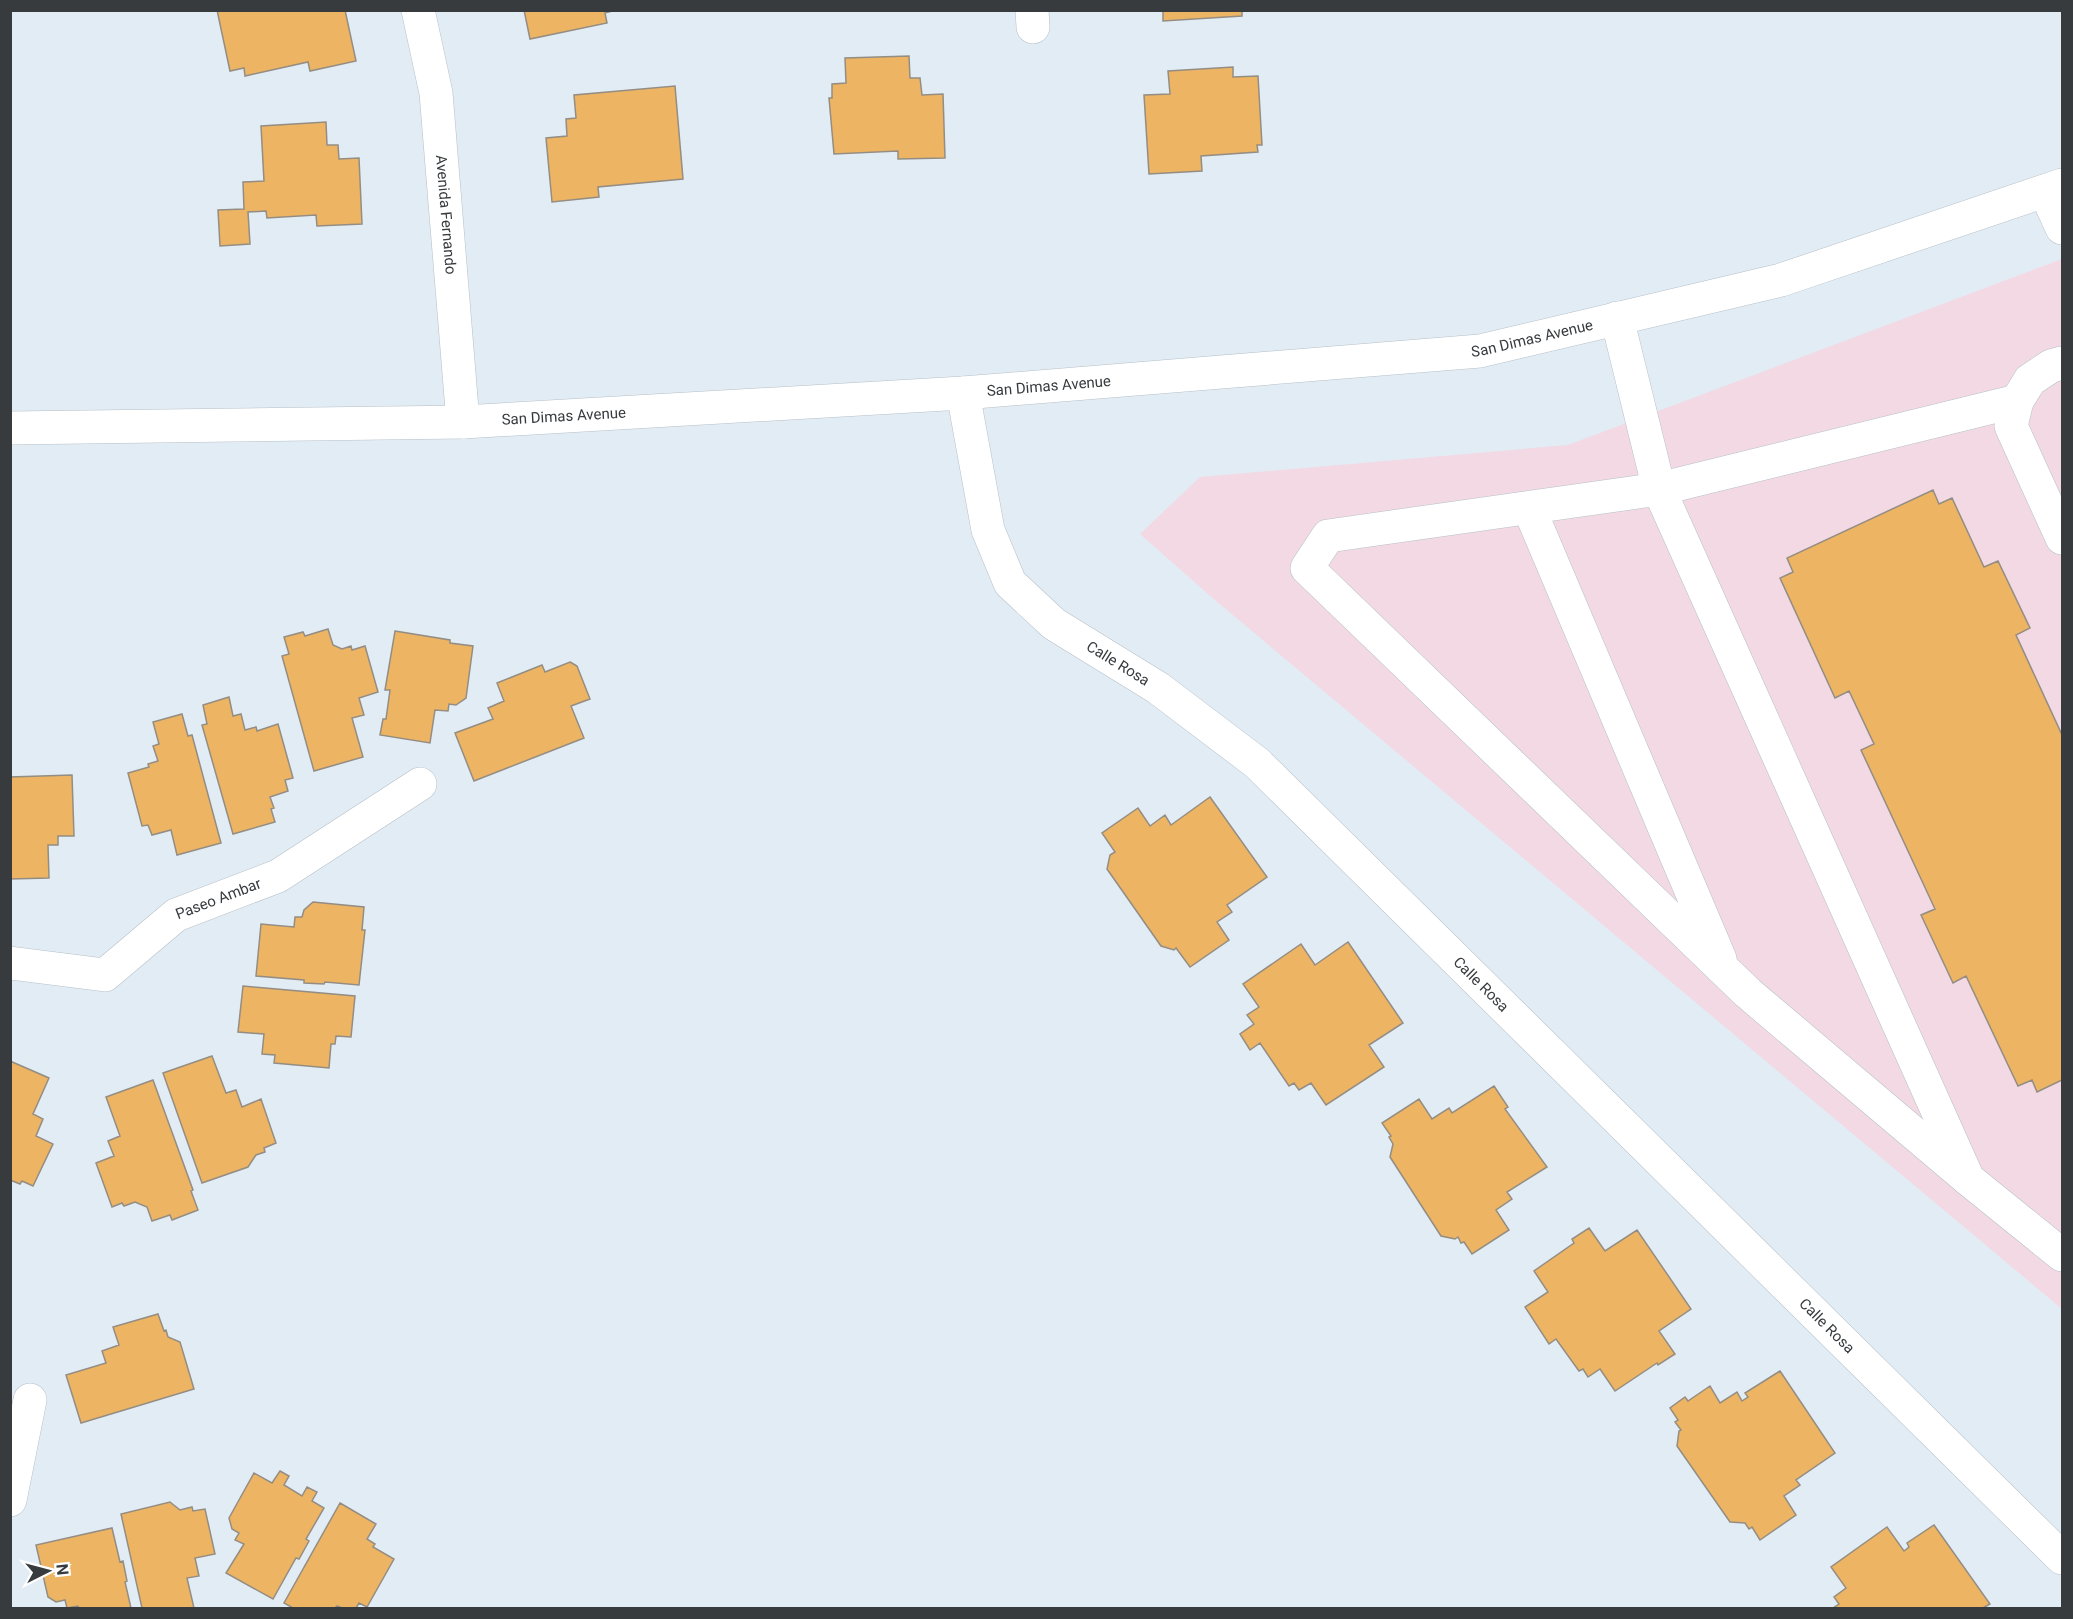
<svg xmlns="http://www.w3.org/2000/svg" width="2073" height="1619" viewBox="0 0 2073 1619" font-family="Roboto,sans-serif">
<rect width="100%" height="100%" fill="#e2ecf5"/>
<path fill="#f2d9e3" d="M2062,259v1050l-846,-708 -76,-67 60,-57 368,-32z"/>
<path fill="#edb463" stroke="#948d83" stroke-width="1.5" d="M217,10h128l11,51 -46,10 -2,-9 -63,14 -1,-8 -14,3z
M524,10h92l-11,3 2,10 -77,16z
M1163,10h79v6l-79,5z
M909,56l1,22h10l2,17 21,-1 2,64 -47,1v-8l-64,3 -5,-56h3v-14l14,-1 -1,-25z
M1233,67v10l25,-1 4,69h-5l1,7 -57,4 1,15 -53,3 -5,-79 26,-1 -2,-23z
M675,86l8,93 -85,8 1,10 -47,5 -6,-64 21,-2 -1,-17 10,-1 -2,-23z
M326,122l1,23h11l1,14 20,-1 3,66 -45,2 -1,-11 -49,3 -1,-7 -18,1 2,32 -30,2 -2,-36 26,-1 -1,-27 21,-1 -3,-55z
M1933,490l6,14 13,-6 32,69 14,-6 32,67 -14,7 46,100v345l-25,12 -5,-12 -14,6 -52,-110 -13,7 -32,-68 14,-6 -74,-159 13,-6 -25,-53 -14,7 -55,-120 13,-6 -6,-14z
M328,629l5,16 9,4 9,-3 1,4 13,-4 13,46 -19,6 5,17 -12,3 11,39 -49,14 -32,-115 7,-2 -5,-17 19,-5 2,4z
M395,631l55,9v3l23,3 -7,52 -10,7 -7,-1 -1,7 -13,-1 -5,33 -50,-8 3,-16h3l4,-29h-5z
M570,662l7,4 13,33 -19,7 13,32 -110,43 -19,-48 38,-14 -5,-11 16,-7 -7,-18 45,-18 3,7z
M229,697l4,19 8,-2 4,16 11,-3 1,4 21,-7 15,54 -8,2 3,11 -18,6 4,11 -3,1 4,13 -42,12 -31,-109 5,-1 -4,-19z
M182,714l6,22 4,-1 29,108 -44,12 -6,-25 -19,5 -4,-10 -6,1 -14,-53 21,-6 -1,-3 10,-3 -5,-15 6,-2 -6,-22z
M72,775l2,61h-16v9h-10l1,33 -39,1v-102z
M1210,797l57,80 -40,28 5,7 -15,10 12,18 -39,27 -14,-19 -2,2 -13,-4 -54,-77 3,-14 5,-3 -13,-19 36,-25 12,18 15,-11 6,10z
M313,902l51,5 -2,23h3l-6,55 -34,-3 -1,2 -20,-1v-3l-48,-4 5,-52 33,3 1,-10h7l2,-7z
M1348,942l55,81 -34,22 15,22 -58,38 -15,-22 -12,7 -5,-7 -5,3 -29,-43 -10,7 -10,-16 14,-10 -7,-9 12,-8 -16,-23 58,-40 14,21z
M243,986l112,10 -4,41 -15,-1 -1,8h-4l-2,24 -55,-5 1,-8 -13,-1 2,-20 -26,-2z
M212,1056l14,37 10,-3 6,17 19,-8 15,44 -12,5 1,4 -9,3 -8,12 -46,16 -39,-110z
M10,1061l39,17 -16,36 10,5 -7,17 17,8 -20,42 -11,-5 -2,3 -10,-4z
M153,1080l40,110 -2,1 7,19 -26,10 -2,-5 -18,6 -5,-14 -12,-5 -11,4 -2,-3 -10,4 -16,-44 18,-7 -6,-15 12,-5 -14,-39z
M1494,1086l14,21 -3,2 42,58 -40,25 5,7 -16,11 13,20 -37,24 -8,-12 -3,1 -3,-6 -3,2 -14,-3 -51,-79 3,-13 -4,-7 2,-1 -9,-13 37,-24 13,20 17,-11 3,5z
M1589,1228l16,23 32,-21 54,79 -32,22 16,23 -17,11 -1,-2 -42,28 -15,-22 -12,8 -5,-8 -4,2 -23,-32 -7,5 -24,-37 23,-15 -14,-21 40,-28 -2,-4z
M158,1314l6,17 2,-1 2,7 12,5 14,47 -113,34 -15,-48 40,-12 -4,-12 17,-6 -6,-18z
M1780,1371l55,82 -39,27 4,5 -16,11 12,19 -36,25 -8,-13 -3,2 -4,-6 -15,-1 -53,-76 2,-15 2,-1 -6,-8 3,-2 -8,-12 15,-11 3,4 22,-15 10,17 17,-11 5,9 6,-4 -3,-4z
M280,1471l9,5 -5,9 18,11 5,-9 10,5 -5,9 12,7 -18,31 3,2 -10,18 -3,-1 -23,41 -47,-26 18,-29 -9,-4 4,-7 -7,-4 -3,-11 25,-45 18,10z
M170,1502l10,8 12,-3 1,4 12,-2 10,45 -20,4 4,18 -12,2 7,30h-52l-21,-94z
M340,1503l36,21 -9,15 8,5 -2,3 21,12 -27,48 -8,-4 -3,5h-14l-5,-2 -2,2h-42l-9,-5z
M1934,1525l56,79 -7,4h-150l6,-4 -5,-7 12,-9 -15,-21 56,-40 17,24 5,-4 -2,-4z
M112,1528l8,34 3,-1 4,20 -2,1 6,26h-52l-1,-2 -11,2 -2,-8 -9,2 -8,-5 -12,-52z"/>
<g fill="none" stroke-linecap="round" stroke-linejoin="round">
<defs>
<g id="minor">
<path id="s1" d="M418,10l18,83 27,329"/>
<path d="M1032,10l1,17"/>
<path d="M2045,191l17,37"/>
<path d="M1617,318l42,171 309,690 94,76"/>
<path d="M2062,363l-11,3 -21,14 -13,21 -6,25 51,112"/>
<path id="s2" d="M963,393l25,137 22,53 44,41 104,64 99,75 805,795"/>
<path id="s3" d="M10,428l453,-6 500,-29 517,-42 301,-71 281,-95"/>
<path d="M1529,508l191,451"/>
<path id="s4" d="M10,963l95,12 71,-60 102,-39 142,-92"/>
<path d="M1968,1179l-220,-186 -441,-425 21,-32 331,-47 358,-88"/>
<path d="M10,1500l20,-100"/>
</g>
</defs>
<use href="#minor" stroke="#b6c0c8" stroke-width="34"/>
<use href="#minor" stroke="#fff" stroke-width="33"/>
</g>
<g text-anchor="middle" stroke-width="4.5" stroke-linejoin="round" paint-order="stroke">
<g font-size="15" fill="#373b3e" stroke="#fff">
<text dy="5" stroke="none"><textPath href="#s1" startOffset="207">Avenida Fernando</textPath></text>
<text dy="5" stroke="none"><textPath href="#s3" startOffset="1526">San Dimas Avenue</textPath></text>
<text dy="5" stroke="none"><textPath href="#s3" startOffset="1040">San Dimas Avenue</textPath></text>
<text dy="5" stroke="none"><textPath href="#s3" startOffset="554">San Dimas Avenue</textPath></text>
<text dy="5" stroke="none"><textPath href="#s2" startOffset="332">Calle Rosa</textPath></text>
<text dy="5" stroke="none"><textPath href="#s4" startOffset="234">Paseo Ambar</textPath></text>
<text dy="5" stroke="none"><textPath href="#s2" startOffset="818">Calle Rosa</textPath></text>
<text dy="5" stroke="none"><textPath href="#s2" startOffset="1304">Calle Rosa</textPath></text>
</g>
</g>
<rect width="2073" height="1619" fill="none" stroke="#373b3e" stroke-width="24"/>
<g transform="translate(48 1571) rotate(84)" stroke="#ffffff" stroke-width="4.5" paint-order="stroke">
<path d="M0-4.5L10 22L0 15L-10 22Z" fill="#373b3e"/>
<text y="-9" font-size="16" font-weight="bold" text-anchor="middle" fill="#373b3e">N</text>
</g>
</svg>
